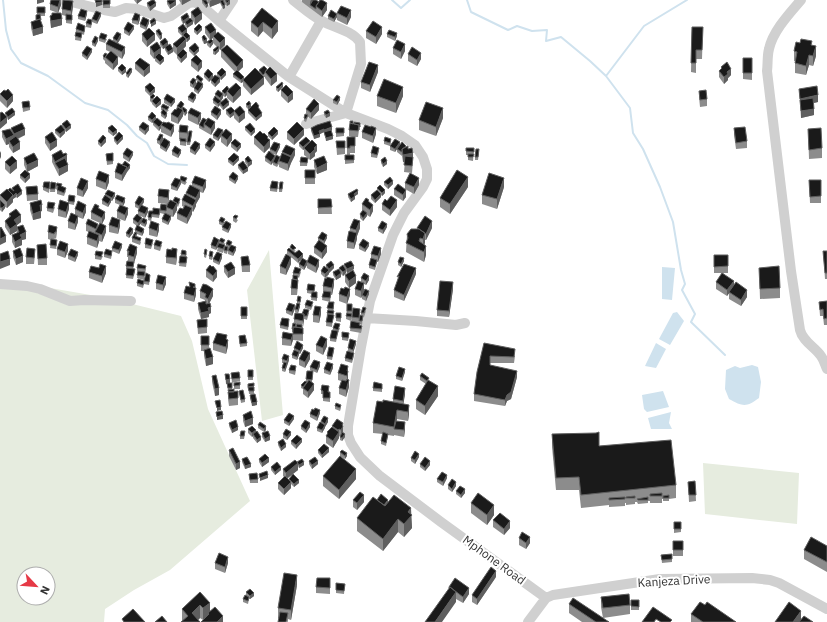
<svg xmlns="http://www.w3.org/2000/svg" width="827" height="622" viewBox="0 0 827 622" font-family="'IBM Plex Sans',sans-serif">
<rect width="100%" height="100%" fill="#fff"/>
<path fill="#e6ecdf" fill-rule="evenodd" d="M269,250l14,165 -21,6 -15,-131z
M27,284l81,14 73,18 11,25 16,68 42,92 -80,69 -36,20 -29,19 -1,13h-104v-337zM24,574h24v24h-24z
M703,463l96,10 -2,51 -92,-10z"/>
<path fill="#cfe2ee" d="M662,267l13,1 -3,32 -10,-1z
M677,312l7,9 -14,24 -11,-6 14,-26z
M656,343l10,6 -10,19 -11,-2z
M752,365l6,2 3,15 -2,16c-12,9 -16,9 -30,1l-4,-10 1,-19 9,-4 5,2z
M663,391l6,16 -22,5 -3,-3 -2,-14z
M671,412l-2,11 3,6h-21l-3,-11z"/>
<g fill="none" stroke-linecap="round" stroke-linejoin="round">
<path stroke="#cfe2ee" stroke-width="2" d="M3,0l3,30 5,19 10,14 27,13 37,27 23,7 19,15 10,11 10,7 7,13 14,8 19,1
M392,0l9,8 9,-8
M467,0l4,12 37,18 9,-4 15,5 15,-1 -1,11 15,-4 29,24 16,15 24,32 3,25 10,16 17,38 13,35 8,48 4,14 -3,6 13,24 -4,8 34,33
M606,76l38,-50 43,-26"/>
<path stroke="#d0d0d0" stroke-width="10" d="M63,0l41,10 11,2 11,-4 11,1 27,9 7,-2 18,-13 5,-1 8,4 17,15
M233,0l-14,21 70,56 57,36 42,16 14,7 13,9 8,12 4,12v10l-4,8 -19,26 -11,22 -23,66 -9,46 -13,79v9l3,8 9,14 20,19 61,46 105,76
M293,0c9,7 19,16 29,21 13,7 29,9 38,21l1,22 -15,49
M801,0c-12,14 -28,31 -32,49 -2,8 -1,15 -2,22l24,200 9,59c3,12 15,17 21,26 3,4 4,9 6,13
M289,77l32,-56
M306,124l40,-11
M0,284l27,2 13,3 30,12 14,-1 47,1
M366,318l50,3 40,4 9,-2
M528,622l18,-24 7,-3 107,-16 92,-1 18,2 9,3 48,26"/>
</g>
<path fill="#8c8c8c" d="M61,0v5l-3,8 4,12 -11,3 -1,-6v-6l2,-1v-2h6l-8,-3v-6z
M103,0h7v8h-7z
M134,0h8l-5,4z
M179,0h12l-9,5z
M202,0l6,6 -2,2 -4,-5z
M207,0h23v4l-3,2 -3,-3 1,5 -2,1 -3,-6 -10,4z
M302,0h14l11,10 -5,7 -20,-15z
M167,1l9,4 -6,4 -3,-5z
M147,3l9,3 -6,5 -3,-5z
M37,7h8v9h-5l3,17 -10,3 -2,-8v-6l5,-2v-5h1z
M73,7l-1,8v9l-6,-1v-7l-4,-1v-6z
M262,8l16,23 -6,8 -9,-8 -5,6 -7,-6v-9z
M191,12l11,7 -7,6 -2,-4v3l-6,4 -2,-3v-2l-2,1 -2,-4v-3l10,1z
M337,13l14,4 -4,8 -10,-5z
M87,14l-2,7 -7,-2v-3z
M101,16l-4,8 -5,-2v-3z
M328,16l9,1 -3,5 -6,-3z
M140,19l-2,6 -6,-2v-3z
M86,23h6l-1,5 -5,-1z
M149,23l-3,7 -6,-3v-3z
M205,27l11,7 9,11 -5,5 -1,-1v2l-4,4 -2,-1v-4l4,-3 -4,-4v-5l-2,1 2,5 -3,4 -3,-3v-3l3,-2 -5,-7z
M692,27h11l-1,32h-6v14l-5,-1z
M178,28l9,4h-1l4,7 -3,3h-1v4l-3,3 4,8 -6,6 -4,-5v-3l5,-6 -5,6 -4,-4v-7l10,-8v-1l-1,1 -4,-4z
M76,29h9l-1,6 -2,-1 -1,7 -6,-1z
M124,29h10l-5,7 -5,-3z
M194,29l8,1 -5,5 -3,-3z
M156,31l6,7 -2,2 -4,-6z
M366,31l16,3 -6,10 -10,-6z
M142,34l13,6 -8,7 -5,-6z
M387,34l10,2 -2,5 -8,-4z
M202,37l5,6 -3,1 -2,-4z
M99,38l8,1 -2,4 -6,-2z
M113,38h8l-3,5 7,10 -3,6 -6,-4 2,9 -5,6 -8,-7v-2l-2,-2v-3l4,-2 3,-2 -4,-2v-6l7,-3z
M98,41l-3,6 -3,-2v-3z
M160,42l8,3 5,7 -5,3 -3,-5v-2l-2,1 -3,-4z
M812,45l4,11 -3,10 -4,-1 -3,10 -11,-2v-12h-1v-10z
M150,47l11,7 -1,1 4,6 -4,4 -5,-4v-3l-1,1 -4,-5z
M189,48l10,3 -5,5 -5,-5z
M393,48l12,3 -4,8 -8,-5z
M221,50l22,17 -5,4 6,7 15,-6v-2l5,-4 13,15 -6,5 -6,-8v-1h-1v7l-13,11 -8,-9v-4l-2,1 -8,-6v-3l2,-2 -14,-15z
M92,52l-5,8 -5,-4v-3z
M408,54l13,5 -4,7 -9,-5z
M743,58h9v22l-9,-1z
M191,60l11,7 -4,5 -7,-6z
M135,63l15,9 -6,5 -9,-8z
M721,67l10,8 -3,3v2l-4,4 -5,-7v-6l2,-2z
M118,68l8,4 -4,3 -4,-4z
M132,72l-4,6 -2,-2v-3z
M378,72l-8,20 -9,-4v-6z
M217,73l9,2 -5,5 -1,-1v3l-5,5 -4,-4v-3l-2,2 -5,-5v-3l9,3 4,-1z
M196,77l7,6 -1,1 1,3 -5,7 -4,-3v-3l2,-4 -3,4 -3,-2v-4l6,2 2,-3 -2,-1z
M145,87l10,5 -5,4 -5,-5z
M276,87h7l-5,5 -2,-2z
M229,89l12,6 -8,8 -6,-5v-3l-2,2 -2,-1v2l-2,3v2l8,2 -6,5 -3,-4v-1l-2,2 -5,-4v-3l2,-3v-3l7,-1v-2z
M799,89l19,13 -5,1 1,12 -13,3z
M281,90l12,9 -5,4 -7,-7z
M699,91l8,8v7l-7,1 -1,-10z
M0,94l13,7 -6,7 -7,-7z
M377,96h26l-7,17 -19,-7z
M150,97l5,1 6,6 -5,4 -4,-4v-2v1l-2,-2z
M188,97l8,1 -3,5 -5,-3z
M164,99l11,3 -4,5 -7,-4z
M333,100h7l-3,5 -4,-2z
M22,102l8,5v3l-7,2z
M246,104l13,5 3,7 -6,5 -8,-8v-4l-2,-2z
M177,106l7,1 3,6 -2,3 -2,-2v2l-5,8 -7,-3v-7l5,-4z
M161,107l8,3 -2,2v4l-2,3 -4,-3v-3l1,-3h-1z
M306,109l13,1 -8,9 -3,-2 -2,5 -2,-1v-3l2,-4z
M226,110l9,1 10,7 -6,5 -5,-5v-3l-4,3 -4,-4z
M211,112l10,2 -4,6 -6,-5z
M324,112l6,4 -4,2 -2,-3z
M5,113l10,2 -7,5 -1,-2v5z
M188,113l13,6 -3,6 -10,-5z
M148,117l8,2 18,12 -3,6 -10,-5v-4l-2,3 -6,-6v-3l-1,1 -4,-3z
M203,118l12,10 -4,7 -12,-7v-3z
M443,118l-7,18 -17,-6v-10z
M62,124l9,4 -5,4 -1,-1v2l-5,5 -5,-5v-3l7,-4z
M353,124l7,2v4h-1l-1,7h-3v16h-5v2h-3v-18h5l-3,-1v-6z
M139,127l10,3 -4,5 -6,-5z
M245,127l10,5 -4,4 -6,-6z
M371,127l5,7 -3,9 -11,-5v-6z
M11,128l14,7 -7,4 2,10 -7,4 -4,-6v-3l-3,1 -4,-8v-6h9z
M108,128l9,5 -4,3 -5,-4z
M311,128l21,2 -1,1 2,8 -7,2 -2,-8v-1l-4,2v3l-6,2 -3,-8z
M336,128h8v8l-8,1z
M734,128l13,13v7l-11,1 -2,-14z
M808,129l14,19v10l-13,1z
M179,132h9l-2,14 -6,-1v-6h-1z
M287,132l17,3 -10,10 -7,-6z
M223,133l9,7 -5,7 -6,-5v-6l-3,5 -5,-3v-3z
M268,133l10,1 -6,6 -4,-4z
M192,134l-2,11h-3v-3z
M45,137l12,9 -7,5 -5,-8z
M254,137l14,2 2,8 -6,6 -10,-9z
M114,138l9,1 -6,6 -3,-4z
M163,139l-3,6 -3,-2v-3z
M98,141l8,1 -5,5 -3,-3z
M336,141l9,7v6l-8,1z
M384,141l7,2 -1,3 -6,-2z
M310,142l7,9 -2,2v3l-5,4 -2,-2 -1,8h-7v-4l8,-4 -4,-3v-5h-1l-4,-4v-3z
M231,143l10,4 -4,5 -6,-5z
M160,145h10l-4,7 -6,-4z
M205,145h10l-5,7 -5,-4z
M400,145l6,2 2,2 5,8 -1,16 -8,-1 1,-11 -2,1 -1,-6 -5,-4v-3l-2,3 -5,-2v-4z
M280,147l-4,8 -6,-2v-4z
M190,148h10l-5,7 -5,-3z
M466,148h8l-1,13 -5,-1v-5h-2z
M172,151l9,2 -3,5 -6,-3z
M379,151l-2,7 -6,-1v-4z
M282,152l13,3 -4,8 -3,8 -9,-4v-3l-2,3 -4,-2v-2l-2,2 -6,-4v-4l10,-1 5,1 2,-4z
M113,153v11l-6,1 -1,-11z
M479,153l-1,7h-3v-3z
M63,154l4,8 1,9 -9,5 -7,-14v-7z
M123,154l10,1 -4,7 -6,-4z
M345,155h9v8l-9,1z
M24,158l14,8 -11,6 3,6 -5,5 -5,-5v-3l7,-3 -3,-7z
M228,159l11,1 -6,6 -5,-4z
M245,159l7,5 -4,3 -3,-5z
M314,160l13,10 -10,4 -3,-7z
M381,160l6,4 -4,3 -2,-4z
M5,162l12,6 -7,6 -5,-5z
M122,165l8,3 -3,4 -5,9 -7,-3v-6z
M238,165l10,6 -5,3 -5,-6z
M305,170h10v14h-10z
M229,177l9,2 -3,5 -6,-4z
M96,179l13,3 -3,8 -10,-4z
M180,180l7,2 -2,3 -4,-2 -4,8 -6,-2v-4z
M809,180l12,16v7h-11z
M51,182l5,1 -1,9h-5z
M384,182l9,2 -5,5 -4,-4z
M192,183l14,4 -3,6 -3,-1v5l-4,7v2l-3,6 -1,-1v3l-5,10 -10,-5v-6l6,-4 1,-2 -2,-1v-6l4,-5v-2l6,-7z
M405,183l14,2 -5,9 -9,-5z
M278,185l-1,7 -7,-1v-3z
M50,186l-1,7 -6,-3v-3z
M56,186l6,1 4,4 -2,5 -7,-2v-5h-1z
M283,186l-1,6h-3v-3z
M26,187l12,7v6l-11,1z
M468,187l-18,27 -10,-7v-9z
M504,187l-7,22 -15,-5v-9z
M12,188l10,6 -5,4 -1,-1 -3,2v3l-6,6 -2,-1v1l-3,4 -2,-2v-15l8,-5h4z
M77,188h11l-5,9 -6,-2z
M377,188l8,5 -3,3 -1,-1v2l-6,6 -4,-4v-4l6,-5z
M394,189l12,8 -3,4 -9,-6z
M105,194l10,2 -3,5h-1v1l-3,5 -6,-3v-4l3,-4z
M348,194h10l-3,2v3l-4,3 -3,-5z
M158,196l11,1 -1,7 5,-3 7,1 -2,5 -1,-1v4l-4,7 -7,-3v-3v2l5,6 -3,6 -6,-3v-3l2,-5 -4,-1v-3l7,-6 -9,-1z
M75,199l-1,6 -5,-1v5l-3,9 -8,-2v-7l10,-6v-2z
M115,199l10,3 -2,4 5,8 -3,7 -8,-3v-7l3,-6 -5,-2z
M318,199h13l1,15h-14z
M144,202l-2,4 6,6 -3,6 -7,-3v-4l1,-2 -4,-2v-4z
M369,202l4,9 -3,6 -3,-2v1l-4,5 -3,-3v-4l3,-3 -1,-1v-6z
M30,203l12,8h-1v7l-8,2 -3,-10z
M382,204l15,3 -7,9 -8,-6z
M55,207l-2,6 -6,-2v-3z
M75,209l11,3 -3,7 -5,-2v5l-3,8 -7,-2v-7l7,-6z
M99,209l6,9 -3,6 4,8 -4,10 -3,-1 -2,7 -10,-4v-7l2,-5 -3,-1v-7l12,2 2,-3 -9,-4v-7z
M149,211l11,1 -1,6 -7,-1 -1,4 -3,-1z
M9,214l12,8 -4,3v6l-7,4 -5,-8v-6l4,-4z
M233,217l5,3 -2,3 -3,-2z
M133,219l9,2 5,2 -2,4 -4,-2v-2l-2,3 5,6 -2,4 -5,-2v3l4,5 -1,3 -8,-3v-4l3,-6v-2l2,-4 -4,-3z
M219,221l6,1 6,5 -3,6 -6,-3 1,-4 -4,-2z
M109,225l11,1 -2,8 -9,-2z
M17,227l9,12 -4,1v5l-7,3 -3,-6v-7l5,-2z
M57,227v6l-1,6 -1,-1 -1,2 3,4 -1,5 -6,-1 1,-8 -3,-1v-7z
M387,227l-4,7 -5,-3v-3z
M149,228l10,2 -2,7 -8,-2z
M350,228h10l-3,8v3l-3,10 -7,-1v-7l3,-9z
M432,228l-6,12h-1l-1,5 2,10 -2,7 -18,-10 1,-18z
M126,233h7l-4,5 -3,-2z
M214,237l11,6 -1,2 1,3 1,-2v-2l6,1 4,5 -3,6 -5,-2v-4l1,-1h-1v1l-1,4 -3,-1v-3l-1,3 -6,-2 1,-4 -2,3 -5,-2v-3z
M318,238h9l-3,5 3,9 -5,7 -8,-6v-6l4,-6z
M153,243l-2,6 -6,-1v-4z
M37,245l10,13v7h-9z
M154,245h8l-2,6 -6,-2z
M359,245l10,1 -4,6 -6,-3z
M122,247l-3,7 -7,-3v-3z
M290,247l6,4 -2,1 9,5 -5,6 -7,-6v7l-5,11 -6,-2v-7l11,-9 -4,-3v-4l3,-2z
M57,249l11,2 -3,7 -8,-3z
M13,251l10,11 -7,3 -3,-8z
M127,251l10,2 -3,10 -1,6 2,3 -2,7 -7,-1 1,-9h-1v-3l2,-5v-4h-1z
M823,251h4v28h-2z
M207,253l-1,5 -2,-1v-3z
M104,254h8l-1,5 -7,-2z
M181,254h5l1,6 -1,7 -7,-1z
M371,254h10l-3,8h-1l-2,8 -6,-2v-3l2,-7z
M35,255l-1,9h-8v-7z
M68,255h10l-3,7 -7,-3z
M95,255l8,1 -2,4 -6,-1z
M177,255l-1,10 -10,-2v-6z
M714,255h14v18h-5l11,13 13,11 -6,9 -12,-7v-6l-2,3 -11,-7v-7l6,-9h-8z
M209,256h4l-1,4 -3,-1z
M241,257l9,8v7h-8z
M222,258l-3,7 -6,-3v-3z
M307,261l12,5 -3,7 -9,-5v-3l-3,5 -5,-3v-3z
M404,261l-3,6 -3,-2v-3z
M344,264l10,5 -7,4 -1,-2v2l-3,3 -2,-2v3l-5,3 -3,-5v-3l6,-2v-2h5z
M326,265l8,3 -5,5v-1v2l-4,4 -4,-4v-3l5,-3z
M224,266l11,8 -7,4 -4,-6z
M137,268l9,1 -2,11 -7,-2 1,-7h-1z
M759,268l21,20v10l-20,1z
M206,270l11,7 -4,5 -7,-5z
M89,272l17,1 -4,10 -13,-5z
M301,272l-2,6 -1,-1v9l-1,9h-6v-7l2,-9v-6z
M416,274l-12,27 -10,-4v-7z
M345,275l11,8 -7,5 -4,-6z
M150,278l-1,7 -5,-1 -1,4 -6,-2v-3z
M361,278l8,2 -3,5 -2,-1v5l5,5 -3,7 -4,-2v-2l-1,1 -6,-3v-6l8,-6 -2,-1z
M156,283l10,1 -3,7 -7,-2z
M334,285l-2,10h-1l-1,7 -8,-2 1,-7v-7z
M315,288l-1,4h3v9l-6,-1 1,-6 -5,-1v-3z
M453,289l-4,28 -12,-1v-6z
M200,291l13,5 -4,7 2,10 -2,1v3l-8,2 -3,-10v-6l7,-2v-1l-5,-2z
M184,293l12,2 -2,7 -10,-3z
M339,294l11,1 -3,9 -8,-3z
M301,300l-3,13 4,1 7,-1 -2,7 -3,-1 -2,8 1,7v7l-10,-1 -2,6 -9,-1v-7l11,-4v-2h-1v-3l2,-5v-5l3,-6 -2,-1v-3l-3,7 -6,-3v-3l9,-2 2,-5v-2z
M827,301v24h-3l-1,-9h-3l-1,-14z
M329,302l5,4 -2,21 -6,-1 1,-13z
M347,304h5v10l8,2 -1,7 2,-7v-3l5,-2 -2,6 -1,-1 -1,9 -2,-1 2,5 -1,4 -11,-2 2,-13 -1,3 -5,-2z
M305,305h8l-2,5 -6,-2z
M241,307h6v12h-6z
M336,313h5v9l-5,-1z
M321,314l-2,9 -6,-1v-7z
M197,320l10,7v6l-9,1z
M289,323l-1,7 -8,-2v-3z
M333,328h7l-2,5 -2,9 -6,-1v-3l3,-8z
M201,336h8v12l4,16 -7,2 -2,-10v-5h-3z
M239,336l8,7v3l-7,1z
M349,336l-1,5 -6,-1v-3z
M227,340l1,6 -2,8 -13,-4v-7z
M484,343l31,13 -1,7h-24v2l27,12 -6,22 -4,2 -2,5 -31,-5v-7z
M356,344l-3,9 -5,-2v-3z
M316,345l11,1 -4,9 -7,-4z
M294,348h9l-3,6h-1l-2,6 -5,-2v-3l2,-4z
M334,351l-2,9 -5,-1v-3z
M354,356l-2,7 -7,-2v-3z
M282,359l7,1 -4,12 -3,-1v-3l1,-5h-1z
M299,359h11l-5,9 -6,-3z
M320,366l-3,7 -4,-2 -1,11 2,8 -6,8 -5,-4v-5l-2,-1v-3l5,-4v-2l6,-8 -2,-1v-3z
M348,366v14l1,7 -3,10 -7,-3v-6l2,-7 -3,-1v-7z
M333,368l-3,7 -6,-2v-4z
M248,370h5v10h-5z
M289,370h7l-1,5 -6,-2z
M405,372l-3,9 -6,-2v-3z
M231,373l9,5v3l-8,2z
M225,374l5,9h2v6l6,9v7l-9,1 -1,-7 1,-7h-1l-1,-9 -1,1z
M212,376l7,19 -4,1 -3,-14z
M420,376l9,5 9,15 -13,19 -9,-6v-9l10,-16 -6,-4z
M234,383l6,2v4h-6z
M254,383v11l3,11 -5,1 -2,-8v-3l3,-1h-4l-1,-10z
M382,387v5l-9,-1v-3z
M321,390h8v2h1v10l-7,-1v-7h-2z
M239,391l6,8v3l-4,1z
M405,394l-2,10 6,1v9l-1,7 -11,-2 -1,2 9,8 -1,8 -10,-2v-3v4l-6,-1 -2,11 -5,-2v-3l2,-7 -10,-1v-10l10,-21h10v-3z
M335,406l6,2 -1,3 -5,-2z
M320,413l-3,8 -7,-4v-3z
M243,415l10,9 -8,3 -2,-6z
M294,419l-5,7 -5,-3v-3z
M321,421l7,1 -3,5 -3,6 -5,-2v-3z
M229,423l9,7 -6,3 -3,-7z
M343,423v10l2,4 -3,4 -2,-1v-4h-1v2l-6,10 -7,-5v-7l1,-1v-3l5,-4v-2z
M258,425l8,5 -2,2 -6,-4z
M301,426l9,1 -4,6 -5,-4z
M248,429l8,3 5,8 -4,3 -4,-5v-2l-1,1 -4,-4z
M262,433l8,7 -5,2 -3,-5z
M245,434l-1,5h-4v-3z
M283,434l8,1 -4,5 -4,-2z
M552,434l47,12 77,39v13l-7,1v2h-6v-2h-1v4h-12v-2h-2v2l-10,1 -1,-2h-2v2l-9,1v-2h-1v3l-16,1v-2l-28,3 -2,-18h-23l-4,-43z
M291,441l11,1 -6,7 -5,-5z
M278,442l8,5 -5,4 -3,-6z
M229,450l11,18 -4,2 -7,-14z
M318,450l11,2 -7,6 -4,-5z
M340,452l7,4 -2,3 -5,-3z
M419,457l-4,7 -4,-3v-3z
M242,459l9,8 -6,2 -3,-7z
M259,459l10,3 -7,5 -3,-5z
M309,461l9,3 -6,5 -3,-5z
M297,463l7,2 -5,3 -1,-2v4l-11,9 2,1v-1l10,4 -5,4 -3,-3v4l-7,7 -6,-6v-6l6,-6 -1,-1v-7z
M420,464l10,1 -5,6 -5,-4z
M271,467l10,3 -6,5 -4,-5z
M249,474l9,5v4h-8z
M323,476l33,3 -17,20 -16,-13z
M447,478l-4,8 -6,-4v-3z
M695,481l1,20 -7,1 -1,-20z
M448,485l8,1 -4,6 -4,-3z
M456,491l9,2 -4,5 -5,-4z
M353,500l11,2 -7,8 -4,-3z
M377,500l11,3 23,12 1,13 -8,9 -6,-5 -15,19 -26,-20v-13z
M471,503l23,12 -7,10 -16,-12z
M493,520l17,8 -6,7 -11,-8z
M674,522h7v10l-7,1z
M519,538l11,5 -4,6 -7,-4z
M673,541h10v15h-10z
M827,546v26l-23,-13v-9z
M672,554v8l-10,1 -1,-8z
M215,563h13l-3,10 -10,-4z
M496,577l-19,28 -5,-3v-7z
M336,583l9,1 -1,10 -8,-1z
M297,585l-6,35 -3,-1v3l-10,-4v-10z
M330,585v9l-14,-1v-6z
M449,587l20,7 -6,9 -7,-4v3l-7,-13z
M200,592l10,19 13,11 -20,-2 -3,-2 -2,2 -16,1v-12z
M246,592l8,4 -4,3h-1l-1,5 -5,-2v-3l3,-3z
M601,597l29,8v9l-27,4 -2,-11z
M631,600h8v10h-8z
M569,604l40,18h-27l-13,-9z
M705,605l31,17h-45v-8z"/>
<path fill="#5f5f5f" d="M37,0h7v2l-7,2z
M60,0l1,5 -3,8v-6z
M137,0h5l-5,4z
M182,0h9l-9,5z
M212,0h9l-1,1v2l-10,4v-6z
M230,0v4l-3,2v-3z
M311,0h4l-5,5v3v-6z
M73,1v6l-2,10v-6z
M176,1v4l-6,4v-4z
M102,2v3l-6,2v-4z
M156,3v3l-6,5v-4z
M208,3v3l-2,2v-3z
M327,3v7l-5,7v-6z
M225,5v3l-2,1v-3z
M351,10v7l-4,8v-7z
M87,11v3l-2,7v-3z
M101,13v3l-4,8v-3z
M202,13v6l-7,6v-7z
M337,14v3l-3,5v-3z
M140,15v4l-2,6v-4z
M189,17v3l-6,4v-3z
M62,19v6l-11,3v-7z
M149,20v3l-3,7v-3z
M156,21v3l-5,3v-3z
M193,21v3l-6,4v-3z
M278,21v10l-6,8v-10z
M263,22v9l-5,6v-9z
M134,26v3l-5,7v-3z
M43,27v6l-10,3v-6z
M202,27v3l-5,5v-3z
M382,27v7l-6,10v-7z
M187,29v3l-5,4v-3z
M216,30v6h-3v2l-3,2v-6z
M397,33v3l-2,5v-4z
M121,34v4l-4,6v-3z
M155,34v6l-8,7v-6z
M162,34v4l-2,2v-4z
M190,36v3l-3,3v-3z
M98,38v3l-3,6v-3z
M225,38v7l-5,5v-7z
M186,39v7l-9,9v-7z
M207,39v4l-3,1v-3z
M213,41v3l-3,4v-4z
M168,42v4l-5,3v-3z
M405,44v7l-4,8v-7z
M816,46v10l-3,10v-10z
M125,47v6l-3,6v-7z
M161,48v6l-5,4 -1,-1v1l-1,1v-6z
M199,48v3l-5,5v-3z
M219,48v3l-4,4v-3z
M92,49v3l-5,8v-3z
M173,49v3l-5,3v-3z
M187,53v4l-6,6v-4z
M421,53v6l-4,7v-6z
M809,55v10l-3,10v-9z
M118,57v7l-5,6v-6z
M164,58v3l-4,4v-3z
M243,60v7l-6,6v-6z
M202,61v6l-4,5v-6z
M150,65v7l-6,5v-6z
M378,65v7l-8,20v-7z
M126,68v4l-4,3v-3z
M132,69v3l-4,6v-3z
M731,69v6l-3,3v2l-4,4v-7l3,-5z
M226,72v3l-5,5v-3z
M213,74v3l-4,5v-3z
M277,74v7l-6,5v-7z
M244,77v3h-1v2l-2,1v-3z
M264,77v7l-13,11v-6z
M220,78v4l-5,5v-3z
M196,80v4l-3,4v-3z
M203,84v3l-5,7v-3z
M283,84v3l-5,5v-3z
M403,87v9l-7,17v-10z
M155,88v4l-5,4v-3z
M241,88v7l-8,8v-6z
M227,92v3l-2,2v-3z
M293,92v7l-5,4v-6z
M223,94v4l-2,3 -1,3v-1v2l-2,2v-3l2,-3v-3z
M13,95v6l-6,7v-7z
M196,95v3l-3,5v-3z
M818,95v7l-17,4 -1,-6v6v-7z
M340,97v3l-3,5v-3z
M175,99v3l-4,5v-3z
M161,100v4l-5,4v-3z
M229,102v3l-6,5v-3z
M251,104v3l-3,2v-3z
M319,104v6l-8,9v-6z
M443,108v10l-7,18v-9z
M814,109v6l-13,3v-7z
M183,110v6l-5,8v-6z
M187,110v3l-2,3v-3z
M221,110v4l-4,6v-4z
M234,111v4l-4,3v-3z
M15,112v3l-7,5v-3z
M245,112v6l-6,5v-6z
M167,113v3l-2,3v-3z
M201,113v6l-3,6v-7z
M262,113v3l-6,5v-3z
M330,113v3l-4,2v-3z
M156,116v3l-4,4v-3z
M7,117v6l-7,6v-6z
M215,122v6l-4,7v-6z
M163,123l-2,2v3l-2,3v-4z
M71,125v3l-5,4v-3z
M174,125v6l-3,6v-6z
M149,126v4l-4,5v-4z
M188,126v6l-1,8v-7z
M332,127v3l-8,3v-3z
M376,128v6l-3,9v-7z
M25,129v6l-11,5v-6z
M255,129v3l-4,4v-3z
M304,129v6l-10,10v-6z
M324,129v3l-4,2v3l-6,2v-3l5,-5z
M65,130v3l-5,5v-4z
M117,130v3l-4,3v-3z
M223,130v4l-5,7v-3z
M278,131v3l-6,6v-3z
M232,134v6l-5,7v-7z
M14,135v7l-5,-1v3l-3,1v-6z
M163,135v4l-3,6v-4z
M123,136v3l-6,6v-3z
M333,136v3l-7,2v-3z
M268,137v5l2,-2v7l-6,6v-6l3,-9z
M106,138v4l-5,5v-3z
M57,140v6l-7,5v-7z
M310,141v3l-6,4 -1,2v-3z
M20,142v7l-7,4v-6z
M170,142v3l-4,7v-3z
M215,142v3l-5,7v-4z
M400,142v3l-5,7v-3z
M200,144v4l-5,7v-3z
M241,144v3l-4,5v-4z
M280,144v3l-4,8v-3z
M317,145v6l-2,2v3l-5,4v-6l4,-6z
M295,149v6l-4,8v-7z
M181,150v3l-3,5v-3z
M1,151v6l-1,2v-6z
M133,152v3l-4,7v-4z
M413,153v10l-1,10 1,-13 -10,2v-7z
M67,155v7l-10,5 -2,-4v5v-6z
M275,156v3l-4,6v-3z
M239,157v3l-6,6v-3z
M291,157v6l-3,8v-7z
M38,160v6l-11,6v-7z
M17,161v7l-7,6v-7z
M252,161v3l-4,3v-4z
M387,161v3l-4,3v-3z
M327,163v7l-10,4v-6z
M68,165v6l-9,5v-7z
M130,165v3l-3,4 -5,9v-6l5,-8z
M248,168v3l-5,3v-3z
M30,174v4l-5,5v-4z
M109,175v7l-3,8v-7z
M238,176v3l-3,5v-3z
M468,177v10l-18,27v-10z
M419,178v7l-5,9v-7z
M504,178v9l-7,22v-10z
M181,180v4l-4,7v-3z
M206,180v7l-3,6v-6z
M88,181v7l-5,9v-6z
M393,181v3l-5,5v-4z
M169,190v7l-1,8v-7z
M200,190v7l-4,7v-6z
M385,190v3l-3,3v-3z
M406,190v7l-3,4v-6z
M22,191v3l-5,4v-3z
M358,191v3l-3,2v3l-4,3v-3l3,-5z
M16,193v4l-3,2v3l-6,6v-6z
M115,193v3l-3,5v-3z
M381,194v3l-6,6v-3z
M125,198v4l-2,4v-3z
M111,199v3l-3,5v-3z
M144,199v3l-5,7v-3z
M196,200v6l-3,6v-6z
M397,200v7l-7,9v-6z
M69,203v6l-3,9v-6z
M177,203v7l-4,7v-7z
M5,205v3l-3,4v-4z
M40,205h2v6l-2,1z
M86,205v7l-3,7v-6z
M373,205v6l-3,6v-7z
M128,208v6l-3,7v-6z
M148,208v4l-3,6v-4z
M192,208v6l-5,10v-6z
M41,211v7l-8,2v-6z
M105,212v6l-3,6v-6z
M367,213v3l-4,5v-3z
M21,215v7l-4,3v6l-7,4v-6l4,-9z
M78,216v6l-3,8v-6z
M171,216v3l-3,6v-3z
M142,218v4l-4,5v-4z
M120,220v6l-2,8v-6z
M147,220v3l-2,4v-3z
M360,221v7l-3,8v3l-3,10v-6l2,-9v-4z
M432,221v7l-6,12v-6z
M159,224v6l-2,7v-6z
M231,224v3l-3,6v-3z
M387,224v3l-4,7v-4z
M106,226v6l-4,10v-7z
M133,229v4l-4,5v-3z
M144,229v3l-2,4v-3z
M26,232v7l-4,1v5l-7,3v-6l5,-7z
M425,233v10l-2,5v-9z
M99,235v7l-2,6v-7z
M327,235v3l-3,6v-3z
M6,236v6l-6,3v-6z
M219,240v3l-3,7v-3z
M369,243v3l-4,6v-3z
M68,244v7l-3,7v-6z
M122,244v3l-3,7v-4z
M327,246v6l-5,7v-6z
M426,246v9l-2,7v-10z
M137,247v6l-3,10 -1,8 1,-14z
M236,247v3l-3,6v-3z
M381,248v6l-3,8v-6z
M177,249v6l-1,10v-7z
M78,252v3l-3,7v-4z
M222,254v4l-3,7v-3z
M303,254v3l-5,6v-4z
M23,256v6l-7,3v-6z
M291,257v7l-5,11v-6z
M404,258v3l-3,6v-3z
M10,259v6l-10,4v-7z
M319,260v6l-3,7v-6z
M307,262v3l-3,5v-3z
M334,265v3l-5,5v-4z
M106,266v7l-4,10v-7z
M354,266v3l-7,4v-4z
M235,268v6l-7,4v-6z
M416,268v6l-12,27v-6z
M329,270v4l-4,4v-4z
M346,270v3l-3,3v-4z
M217,271v6l-4,5v-6z
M341,273v4l-5,3v-3z
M356,276v7l-7,5v-7z
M369,276v4l-3,5v-4z
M166,277v7l-3,7v-6z
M334,279v6l-2,10v-7z
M734,281v6l-7,9v-6z
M453,282v7l-4,28v-6z
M364,283v7l-2,5 -1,3v-7z
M196,288v7l-2,7v-6z
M213,289v7l-5,10v-7z
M350,289v6l-3,9v-7z
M747,290v7l-6,9v-6z
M369,291v3l-3,7v-4z
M300,304v3l-2,6v-3z
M295,305v3l-3,8v-4z
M211,307v6l-2,1v3l-8,2v-6l7,-5z
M321,307v7l-2,9v-7z
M304,314v7l-1,6v-6z
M293,334v6l-2,6v-6z
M327,339v7l-4,9v-7z
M228,340v6l-2,8v-7z
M356,341v3l-3,9v-3z
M303,345v3l-3,6v-3z
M299,352v3l-2,5v-3z
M310,353v6l-5,9v-6z
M289,356v4l-4,12v-3l2,-8z
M213,357v7l-7,2v-7z
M320,362v4l-3,7v-3z
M333,364v4l-3,7v-3z
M348,366v12l-1,4v-11z
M405,369v3l-3,9v-3z
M517,371v6l-6,22 -4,2 -2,5v-6l2,-5z
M230,379v4l-4,1v-4z
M349,380v7l-3,10v-7z
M314,384v6l-6,8v-6z
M438,386v10l-13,19v-9z
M219,388v7l-4,1v-7z
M405,388v6l-2,13v-6z
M257,402v3l-5,1v-3z
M409,405v9l-1,7v-9z
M221,407v3l-4,1v-3z
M320,410v3l-3,8v-4z
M397,410v9l-2,10h-1v7v-9z
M223,415v4l-6,1v-3z
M294,416v3l-5,7v-3z
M253,418v6l-8,3v-6z
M328,418v4l-3,5v-3z
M405,422v7l-1,8v-7z
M310,423v4l-4,6v-3z
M343,423v10l-2,4v-7l1,-5z
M325,425v3l-3,5v-3z
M266,426v4l-2,2v-3z
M238,427v3l-6,3v-3z
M339,429v9l-6,10v-7l5,-8v-3z
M256,430v3l-3,1v2l-1,1v-4z
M291,432v3l-4,5v-3z
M345,434v3l-3,4v-3z
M270,436v4l-5,2v-3z
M261,437v3l-4,3v-3z
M302,439v3l-6,7v-4z
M286,444v3l-5,4v-3z
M329,448v4l-7,6v-3z
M347,453v3l-2,3v-3z
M419,454v3l-4,7v-4z
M269,458v4l-7,5v-4z
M318,461v3l-6,5v-4z
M430,461v4l-5,6v-3z
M240,462v6l-4,2v-6z
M304,462v3l-5,3v-3z
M298,463v7l-12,9v-6z
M251,464v3l-6,2v-3z
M281,467v3l-6,5v-3z
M356,469v10l-17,20v-9z
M268,475v3l-8,3v-3z
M447,475v3l-4,8v-4z
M299,480v3l-5,4v-3z
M291,482v6l-7,7v-6z
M456,482v4l-4,6v-3z
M465,489v4l-4,5v-3z
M364,495v7l-7,8v-7z
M388,500v6l-4,6v-6z
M494,505v10l-7,10v-10z
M411,508l1,20 -8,9v-13l4,-12z
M398,519v13l-15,19v-12z
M510,521v7l-6,7v-6z
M530,537v6l-4,6v-6z
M228,557v6l-3,10v-6z
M496,571v6l-19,28v-6z
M297,575v10l-6,35v-10z
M469,588v6l-6,9v-6z
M456,592v10l-14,20h-7z
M254,593v3l-4,3v-3z
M210,603v13l-2,-3v4l-5,4v-13z
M200,605v13l-4,4 -4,-9z
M801,611v9l-1,2h-7z
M223,616v6h-6z"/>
<path fill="#1a1a1a" stroke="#5f5f5f" d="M51,0h9l-2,7 -8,-3z
M63,0l10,1 -2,10 -9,-2z
M95,0h7v2l-6,1z
M103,0h7v4l-7,1z
M152,0h2l2,3 -6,4 -3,-4z
M169,0h6l1,1 -6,4 -3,-4z
M202,0h4l2,3 -2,2z
M222,0h1l2,5 -2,1 -3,-5z
M225,0h5l-3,3z
M313,0h3l3,2 -3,4v3l-6,-4z
M320,0h2l5,3 -5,8 -6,-5z
M341,6l10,4 -4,8 -10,-5z
M37,7h8v6h-8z
M198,7l4,6 -7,5 -4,-6z
M262,8l16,13 -6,8 -9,-7 -5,6 -7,-6z
M81,9l6,2 -2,7 -7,-2z
M331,10l6,4 -3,5 -6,-3z
M96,11l5,2 -4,8 -5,-2z
M52,13h9l1,6 -11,2 -1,-5 2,-1z
M135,13l5,2 -2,6 -6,-1z
M187,13l2,4 -6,4 -2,-4z
M40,14l1,6 -1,-1 -4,1v-5z
M66,14l6,1v5h-6z
M143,17l6,3 -3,7 -6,-3z
M154,18l2,3 -5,3 -1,-3z
M190,18l3,3 -6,4 -2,-3z
M40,19l3,8 -10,3 -2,-8z
M88,19l4,1 -1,5 -5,-2z
M373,21l9,6 -6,10 -10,-6z
M128,22l6,4 -5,7 -5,-4z
M78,23l7,3 -1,6 -8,-3z
M211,23l5,7 -6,4 -5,-7z
M183,24l4,5 -5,4 -4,-5z
M199,24l3,3 -5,5 -3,-3z
M692,27h11l-1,23h-6v13h-5z
M149,28l6,6 -8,7 -5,-7z
M159,29l3,5 -2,2 -4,-5z
M389,30l8,3 -2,4 -8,-3z
M76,32l6,1 -1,5 -6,-2z
M117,32l4,2 -4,7 -4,-3z
M186,32l4,4 -3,3 -4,-4z
M218,32l7,6 -5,5 -7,-7z
M101,33l6,2 -2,5 -6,-2z
M204,35l3,4 -3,2 -2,-4z
M95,36l3,2 -3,6 -3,-2z
M183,36l3,3 -9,9 -4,-4z
M165,38l3,4 -5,4 -3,-4z
M109,39l16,8 -3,5 -16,-8z
M211,39l2,2 -3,3 -3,-2z
M801,39l11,2 -1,4 5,1 -3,10 -4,-1 -3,11 -11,-3 2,-11 -3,-1 2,-9 4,1z
M397,40l8,4 -4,8 -8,-4z
M157,42l4,6 -7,5 -4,-6z
M195,43l4,5 -5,5 -5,-5z
M170,44l3,5 -5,3 -3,-5z
M227,45l16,15 -6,7 -16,-17z
M87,46l5,3 -5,8 -5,-4z
M218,46l1,2 -4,4 -2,-2z
M412,47l9,6 -4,7 -9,-6z
M183,49l4,4 -6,6 -4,-4z
M111,51l7,6 -5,7 -8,-7z
M105,53l2,1 -2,4 -2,-2z
M159,53l5,5 -4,4 -5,-5z
M196,55l6,6 -4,5 -7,-6z
M140,58l10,7 -6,6 -9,-8z
M743,58h9v15h-9z
M369,62l9,3 -8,20 -9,-3z
M727,62l4,7 -4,3 1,2 -4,3 -5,-6 3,-3 -1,-1z
M122,64l4,4 -4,4 -4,-4z
M264,66l3,3 -2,3v1l-2,2 -4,-5z
M270,67l7,7 -6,5 -6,-7z
M130,68l2,1 -4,6 -2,-2z
M222,68l4,4 -5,5 -4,-4z
M255,68l9,9 -13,12 -8,-9z
M208,69l5,5 -4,5 -5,-5z
M237,70l7,7 -3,3 -8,-6z
M198,75l5,4 -2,3 -5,-5z
M215,75l5,3 -5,6 -4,-4z
M193,78l3,2 -3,5 -3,-3z
M384,79l19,8 -7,16 -19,-7z
M198,81l5,3 -5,7 -4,-3z
M282,82l1,2 -5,5 -2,-2z
M150,83l5,5 -5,5 -5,-6z
M236,83l5,5 -8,9 -6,-6z
M286,85l7,7 -5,5 -7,-7z
M227,86l2,3 -4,5 -3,-3z
M817,86l1,9 -18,4 -1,-10z
M8,89l5,6 -6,6 -7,-7 4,-4 2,1z
M218,90l5,4 -3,4 -5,-4z
M706,90l1,9 -7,1 -1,-9z
M192,92l4,3 -3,5 -5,-3z
M153,94l2,2 -3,3 -2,-2z
M167,94l8,5 -4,5 -7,-5z
M337,95l3,2 -3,5 -4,-2z
M157,96l4,4 -5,5 -4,-4z
M215,96l6,5 -3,3 -5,-4z
M226,98l3,4 -6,5 -3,-4z
M813,98l1,11 -13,2 -1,-11z
M314,99l5,5 -8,9 -5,-4z
M29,101l1,6 -7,1 -1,-6z
M181,101l3,3 -3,5 -4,-3z
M249,101l2,3 -3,2 -2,-2z
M256,102l3,4 -1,1 4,6 -6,5 -8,-8z
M426,102l17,6 -7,19 -17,-7z
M163,104l6,3 -2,3 -6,-3z
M215,106l6,4 -4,6 -6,-4z
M240,106l5,6 -6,5 -5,-6z
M178,107l5,3 -5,8 -7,-4 4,-5 1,1z
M183,107l4,3 -2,3 -2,-2v-1l-1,-1z
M231,107l4,4 -5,4 -4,-5z
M12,108l3,4 -7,5 -3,-4z
M191,108l10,5 -3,5 -10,-5z
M163,109l4,4 -2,3 -4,-3z
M328,110l2,3 -4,2 -2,-3z
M2,112l5,5 -7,6v-10z
M152,112l4,4 -4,4 -4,-3z
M305,114l3,1 -2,4 -2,-1z
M157,118l6,5 -4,4 -6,-5z
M203,118l4,2 -3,4v4l-5,-3z
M208,118l7,4 -4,7 -7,-5z
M67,120l4,5 -5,4 -4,-5z
M330,121l2,6 -8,3v-1l-5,2 1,3 -6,2 -3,-8 6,-3z
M350,121h3v3l-3,-1z
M143,122l6,4 -4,5 -6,-4z
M163,122l4,1 1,-1 6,3 -3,6 -10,-6z
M297,122l7,7 -10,10 -7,-7z
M354,122l6,1v4l-1,-2 -5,-1z
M22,123l3,6 -11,5 -3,-6z
M250,123l5,6 -4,4 -6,-6z
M350,123l9,2 -1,6 -9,-1z
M61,125l4,5 -5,4 -5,-4z
M112,125l5,5 -4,3 -5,-5z
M180,125l8,1 -1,7 -8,-1z
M365,125l6,2v-1l5,2 -3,8 -11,-4z
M274,127l4,4 -6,6 -4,-4z
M745,127l2,14 -11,2 -2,-15z
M218,128l5,2 -5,8 -5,-3z
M336,128h8v5h-8z
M821,128l1,20 -13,2 -1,-21z
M10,129l4,6 -8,4 -4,-8z
M226,129l6,5 -5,6 -6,-5z
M331,130l2,6 -7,2 -2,-6z
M189,131h3l-2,11h-3z
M260,131l3,3 1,-1 4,4 -1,1 3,2 -6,7 -10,-10z
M52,132l5,8 -7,4 -5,-7z
M119,132l4,4 -6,6 -3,-4z
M160,134l3,1 -3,6 -3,-1z
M103,135l3,3 -5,6 -3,-3z
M16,136l4,6 -7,5 -4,-6z
M306,137l4,4 -7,6 -4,-4z
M347,137h8v9h-5v2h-3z
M385,137l6,2 -1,4 -6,-2z
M164,138l6,4 -4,7 -6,-4z
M180,138l6,1v3l-6,-1z
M210,138l5,4 -5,6 -5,-3z
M235,139l6,5 -4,4 -6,-5z
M395,139l5,3 -5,7 -5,-3z
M312,140l5,5 -3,3 1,1 -5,5 -6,-6z
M195,141l5,3 -5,8 -5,-4z
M336,141h9v7h-8z
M274,142l6,2 -4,8 -6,-3z
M402,142l4,4 -1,1 -3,2v3l-5,-3z
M286,145l9,4 -4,7 -9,-4z
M175,146l6,4 -3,5 -6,-4z
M373,146l6,2 -2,7 -6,-2z
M408,146v3l4,-1 1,5 -10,2 -1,-6z
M127,148l6,4 -4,6 -6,-4z
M466,148h8v4l-8,-1z
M476,149h3l-1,8h-3z
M61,150l2,4 3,-1 1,2 -12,7 -3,-7z
M269,151l6,5 -4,6 -6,-5z
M34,153l4,7 -11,5 -3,-7z
M113,153v8h-6l-1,-7z
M234,153l5,4 -6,6 -5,-4z
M282,153l9,4 -3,7 -9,-3z
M468,154h6l-1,3h-5z
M276,155l4,2 -3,7 -4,-2z
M345,155h9v5h-9z
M12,156l5,5 -7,6 -5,-5z
M248,156l4,5 -4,2 -3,-4z
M324,156l3,7 -10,5 -3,-8z
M405,156l8,1 -1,9 -8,-1z
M301,157l7,1 -1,5 -7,-1z
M385,157l2,4 -4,3 -2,-4z
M65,158l3,7 -9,4 -4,-6z
M125,161l5,4 -3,4v-2l-5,-2z
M243,161l5,7 -5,3 -5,-6z
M118,163l9,4 -5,8 -7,-3z
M25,170l5,4 -5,5 -5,-4z
M305,170h10v8h-10z
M457,170l11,7 -18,27 -10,-6z
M99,171l10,4 -3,8 -10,-4z
M233,172l5,4 -3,5 -6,-4z
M410,173l9,5 -5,9 -9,-4z
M489,173l15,5 -7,21 -15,-4z
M181,176l6,2 -2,4 -5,-2z
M195,176l11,4 -3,7 -11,-4z
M390,177l3,4 -5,4 -4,-3z
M81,178l7,3 -5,10 -6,-3z
M175,178l6,2 -4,8 -6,-3z
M809,180h12v16l-11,1z
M272,181l6,1 -1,7 -7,-1z
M44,182h6l-1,7 -6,-2z
M51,182l5,1 -1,6h-5z
M280,182h3l-1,7h-3z
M57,183l5,1 -1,2 5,2 -2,5 -7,-3 1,-4h-2z
M18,184l4,7 -5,4 -1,-2 -3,3v-1l-5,-5 2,-2 4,3 -2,-3z
M398,184l8,6 -3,5 -9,-6z
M190,185l10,5 -4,8 -10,-5z
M380,185l5,5 -3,3 -5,-5z
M37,186l1,8 -11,1 -1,-8z
M7,189l6,6 -6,7 -7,-7z
M159,189l10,1 -1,8 -10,-2z
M357,189l1,2 -4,3 1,2 -4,3 -3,-5z
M108,190l7,3 -3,5 -7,-4z
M377,190l4,4 -6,6 -4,-5z
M185,194l11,6 -3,6 -11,-6z
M69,195l6,1 -1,6 -6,-1z
M105,195l6,4 -3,5 -6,-4z
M117,195l8,3 -2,5 -8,-4z
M139,196l5,3 -5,7 -4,-3z
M391,196l6,4 -7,10 -8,-6 3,-5 2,2z
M175,197l5,2 -2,5 -5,-3z
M366,198l3,2 -1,1 5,4 -3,5 -8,-6z
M318,199h13l1,8 -14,1z
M0,200l5,5 -3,3 -2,-1z
M41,200l1,5h-2l1,6 -8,3 -3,-11z
M60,200l9,3 -3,9 -8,-3z
M170,200l7,3 -4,7 -7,-3z
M78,201l8,4 -3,8 -8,-4z
M48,202l7,1 -2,6 -6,-1z
M95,204l4,2 -1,2 7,4 -3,6 -11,-6z
M161,204l6,1 -1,6 -6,-1z
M120,205l8,3 -3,7 -8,-4z
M141,205l7,3 -3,6 -7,-3z
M185,205l7,3 -5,10 -10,-5 3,-5 3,1z
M153,208l7,1 -1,6 -7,-1 -1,4 -3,-1 1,-6h4z
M16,209l5,6 -7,5 3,4 -7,5 -5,-8 6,-5 -2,-2z
M363,210l4,3 -4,5 -3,-4z
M71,213l7,3 -3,8 -7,-3z
M165,213l6,3 -3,6 -6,-3z
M137,214l5,4 -4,5 -5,-4z
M235,215l3,1 -2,3 -3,-2z
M425,216l7,5 -6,13 -7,-5 -2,-1z
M112,217l8,3 -2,8 -9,-3z
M221,217l4,2 -2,4 -4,-2z
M143,218l4,2 -2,4 -4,-2z
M88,219l10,5 -2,5 -10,-5z
M354,219l6,2 -4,9 -6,-2z
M151,221l8,3 -2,7 -8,-3z
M226,221l5,3 -3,6 -6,-3z
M382,221l5,3 -4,6 -5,-2z
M100,223l6,3 -4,9 -7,-3z
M23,225l3,7 -6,3 2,3 -7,4 -3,-7 7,-3 -2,-5z
M49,225l8,2 -1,5h-1l-1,2 -6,-2z
M137,225l7,4 -2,4 -7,-3z
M1,227l5,9 -6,3v-11z
M130,227l3,2 -4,6 -3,-2z
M411,229h8l6,4 -2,6 -3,-1 -1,3 7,5 -2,6 -18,-9 2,-5 -1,-4z
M89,231l10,4 -2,6 -10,-4z
M349,231l8,2 -3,10 -7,-2z
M135,232l2,1 -2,3 6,2 -1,3 -8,-3z
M322,232l5,3 -3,6 -6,-3z
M214,237l5,3 -3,7 -5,-2z
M146,238l7,2 -2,6 -6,-2z
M221,238l4,2 -2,3 -4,-2z
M51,239l6,1 -1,6 -6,-1z
M363,239l6,4 -4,6 -6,-4z
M156,240l6,2 -2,5 -6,-2z
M228,240l4,2 -2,4 -4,-2z
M319,240l8,6 -5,7 -8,-6z
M60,241l8,3 -3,8 -8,-3z
M115,241l7,3 -3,6 -7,-2z
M219,243l6,2 -2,4 -6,-2z
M46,244l1,14 -9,1 -1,-14z
M130,244l7,3 -3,10 -6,-2 1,-4h-2z
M292,244l4,4 -3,2 -3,-3z
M231,245l5,2 -3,6 -5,-3z
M225,246l3,1 -1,4 -3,-1z
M374,246l7,2 -3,8 -7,-2z
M20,248l3,8 -7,3 -3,-8z
M27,248l8,1 -1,9 -8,-1z
M172,248l5,1 -1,9 -10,-1 1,-8 5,1z
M289,248l6,5 4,-3 4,4 -5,5 -11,-9z
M71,249l7,3 -3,6 -7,-3z
M106,249l6,2 -1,5 -7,-2z
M205,249l2,1 -1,5 -2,-1z
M182,250l4,1v4l-5,-1z
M8,251l2,8 -10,3v-8z
M96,251l7,1 -2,5 -6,-2z
M210,251l3,1 -1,5 -3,-1z
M823,251h4v22h-2z
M217,252l5,2 -3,8 -6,-3z
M286,254l5,3 -5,12 -6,-3z
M310,255l9,5 -3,7 -9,-5z
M714,255h14v11l-14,1z
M180,256l7,1 -1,6h-7z
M248,256l2,9 -8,1 -1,-9z
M400,257l4,1 -3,6 -3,-2z
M302,258l5,3 -3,6 -5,-3z
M371,258l6,2 -2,7 -6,-2z
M127,261l7,1 -1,5 -7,-1z
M331,261l3,4 -5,4 -3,-4z
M351,261l3,5 -7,3 -3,-5z
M231,262l4,6 -7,4 -4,-6z
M100,264l6,2 -4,10 -13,-4 2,-6 8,2z
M138,264l8,2 -1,3 -8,-1z
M404,264l12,4 -12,27 -10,-5 5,-14 -2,1z
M210,265l2,2 1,-1 4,5 -4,5 -7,-6z
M343,265l3,5 -3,2 -4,-4z
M324,266l5,4 -4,4 -4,-3z
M779,266l1,22 -20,1 -1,-21z
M295,267l6,2 -2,5 -6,-1z
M127,268l8,1 -2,7 -7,-1z
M339,269l2,4 -5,4 -3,-5z
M353,270l3,6 -7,5 -4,-6z
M138,271l7,1 -1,4 -7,-1z
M146,273l4,2 -1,7 -5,-1z
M364,273l5,3 -3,5 -5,-3z
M722,273l12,8 -7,9 -11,-8z
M158,275l8,2 -3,8 -7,-2z
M293,275l5,1 -1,4 -4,-1z
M327,277l7,2 -2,9 -9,-2 2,-8 1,1z
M138,279l6,2 -1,4 -6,-2z
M292,279l6,1 -1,9 -6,-1z
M358,281l6,2 -3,8 -6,-2z
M440,281l13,1 -4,29 -12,-1z
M189,282l6,2v3h-2l3,1 -2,8 -10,-3 2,-7 4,1z
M736,282l11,8 -6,10 -12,-8z
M203,284l4,1 6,4 -5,10 -3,-2 1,-3 -6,-3z
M308,284l7,1 -1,6 -7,-1z
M345,287l5,2 -3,8 -8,-3 2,-6 3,1z
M365,289l4,2 -3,6 -4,-2z
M324,291l7,1 -1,6 -8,-1z
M312,292h5v6l-6,-1z
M298,296l3,1 -1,5 -3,-1z
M307,300l6,2 -2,5 -6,-2z
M206,301v3l4,-1 1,4 -3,1 1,3 -8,2 -3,-10z
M827,301v17l-3,1 -1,-10 -3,1 -1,-8z
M329,302h5l-1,7 -6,-1z
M289,303l6,2 -3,7 -6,-2z
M297,303l3,1 -2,6 -3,-1z
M347,304h5v7h-5z
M315,306l6,1 -2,9 -6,-1z
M241,307h6v9h-6z
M363,307l3,1 -2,5h-3z
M353,308l7,1 -1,9 -7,-1z
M304,309l5,1 -2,6h-3v-2h-2z
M328,310l6,1 -1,3 -6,-1z
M295,313l9,1 -1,7 -9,-2z
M336,313h5v5h-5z
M347,313l5,1 -1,3 -5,-1z
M328,314l6,1 -2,8 -6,-1z
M360,315l3,1 -1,5h-3z
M282,318l7,1 -1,8 -8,-2z
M207,319v8l-9,1 -1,-8z
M351,321l9,2 -1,2 3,1 -1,3 -11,-1z
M293,323l3,1 -1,3h-2v2h-1z
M335,323l5,1 -2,6 -5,-2z
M297,324l5,1v3l-6,-1z
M293,327l10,1v6h-10z
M332,330l6,1 -2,8 -6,-1z
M283,332l10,2 -2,6 -9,-2z
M342,332l7,1 -1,5 -6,-1z
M217,333l10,2 -1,4 2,1 -2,7 -13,-4z
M245,335l2,8 -7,1 -1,-8z
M201,336h8v9h-8z
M321,336l6,3 -4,9 -7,-3z
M350,339l6,2 -3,9 -5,-2z
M297,341l6,4 -3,6 -6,-3z
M484,343l31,6 -1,8 -24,-1v9l27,6 -6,21 -4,3 -2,5 -31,-6 3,-22z
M329,347l5,1 -2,9 -5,-1z
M210,348l3,9 -7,2 -2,-9z
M294,350l5,2 -2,5 -5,-2z
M304,350l6,3 -5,9 -6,-3z
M347,351l7,2 -2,7 -7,-2z
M284,354l5,2 -2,5 -5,-2z
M314,360l6,2 -3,8 -7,-3z
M284,362l3,1 -2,6 -3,-1z
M327,362l6,2 -3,8 -6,-3z
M341,364l7,2 -1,5h1l-1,5 -9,-3z
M291,365l5,1 -1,5 -6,-1z
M399,367l6,2 -3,9 -6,-2z
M248,370h5v7h-5z
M307,371h6l-1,9 -6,-1z
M239,372l1,6 -8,1 -1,-6z
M422,373l7,5 -2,3 -7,-5z
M225,374h4l1,5 -4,1z
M216,375l3,13 -4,1 -3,-13z
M347,379l2,1 -3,10 -7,-2 3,-8 4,1z
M309,380l5,4 -6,8 -5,-4z
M428,380l10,6 -13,20 -9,-6z
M305,381l2,1 -4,5 -2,-2z
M240,382v3l-6,1v-3z
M374,382l8,2v5l-9,-1z
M227,383h5v5h-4z
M254,383v3l-6,1v-3z
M322,385l7,1 -1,6h2v6h-7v-7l-2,-1z
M395,386l10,2 -2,13 -10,-2z
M248,387h6v4h-5z
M234,389v3h-5l-1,-2z
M243,390l2,9 -4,1 -2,-9z
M238,391v7l-9,1 -1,-7z
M255,394l2,8 -5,1 -2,-8z
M220,400l1,7 -4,1 -2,-7z
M383,400l26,5 -1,7 -11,-2 -3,17 -21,-4 4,-22 6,1z
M336,403l5,2 -1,3 -5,-2z
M315,408l5,2 -3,7 -7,-3 2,-5 2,1z
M222,411l1,4 -6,2 -1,-5z
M251,411l2,7 -8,3 -2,-6z
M289,413l5,3 -5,7 -5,-3z
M324,416l4,2 -3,6 -4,-3z
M337,419l6,4 -1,2 1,1 -2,4 -2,-1 -1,1 -6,-4z
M236,420l2,7 -6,3 -3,-7z
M305,420l5,3 -4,7 -5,-4z
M396,421l9,1 -1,8 -10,-1z
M260,422l6,4 -2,3 -6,-4z
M320,422l5,3 -3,5 -5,-2z
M252,426l4,4 -4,3 -4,-4z
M332,427l7,5 -6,9 -7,-5 2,-3 -1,-1z
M286,429l5,3 -4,5 -4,-3z
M241,431h4l-1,5h-4z
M257,431l4,6 -4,3 -4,-6z
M268,431l2,5 -5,3 -3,-6z
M342,432l3,2 -3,4 -2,-1z
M383,432l5,2 -2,9 -5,-2z
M599,432v14l72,-6 5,45 -95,10 -2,-18 -23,1 -4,-44 44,-1z
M297,435l5,4 -6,6 -5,-4z
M283,439l3,5 -5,4 -3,-6z
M324,444l5,4 -7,7 -4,-5z
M233,448l7,14 -4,2 -7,-14z
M342,450l5,3 -2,3 -5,-4z
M415,451l4,3 -4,6 -4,-2z
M265,454l4,4 -7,5 -3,-4z
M340,456l16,13 -17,21 -16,-14z
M247,457l4,7 -6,2 -3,-7z
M315,457l3,4 -6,4 -3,-4z
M425,457l5,4 -5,7 -5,-4z
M302,459l2,3 -5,3 -2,-3z
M295,460l3,3 -12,10 -3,-4z
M277,462l4,5 -6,5 -4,-5z
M267,471l1,4 -8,3 -1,-4z
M442,472l5,3 -4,7 -6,-3z
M257,473l1,6 -8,1 -1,-6z
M293,474l6,6 -5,4 -5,-5z
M285,476l6,6 -7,7 -6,-6z
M452,479l4,3 -4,7 -4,-4z
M695,481l1,14h-7l-1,-13z
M460,486l5,3 -4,6 -5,-4z
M360,492l4,3 -7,8 -4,-3z
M478,493l16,12 -7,10 -16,-12z
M662,493v3h-12v-2z
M381,494l7,6 -4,5 -7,-5z
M394,495l17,13 -3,4 4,3 -8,9 -6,-5 -15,20 -26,-21 16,-21 12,9z
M669,495v3h-6v-2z
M635,496v2h-9v-1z
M625,497v2l-16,1v-2z
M648,497v3h-10l-1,-1z
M500,513l10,8 -6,8 -11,-9z
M674,522h7v7h-7z
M522,532l8,5 -4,6 -7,-5z
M811,537l16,9v16l-23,-12z
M673,541h10v9h-10z
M219,553l9,4 -3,10 -10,-4z
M672,554v5l-10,1 -1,-5z
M491,567l5,4 -19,28 -5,-4z
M284,573l13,2 -6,35 -13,-2z
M317,578h13v10l-14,-1z
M455,578l14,10 -6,9 -13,-10 -1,1v-1z
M336,583l9,1 -1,7 -8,-1z
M450,587l6,5 -21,30h-10z
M250,589l4,4 -4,3 -4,-4z
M200,592l10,11 -7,5 -3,-3 -8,8 8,9h-19l7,-6 -6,-7z
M629,594l1,11 -27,3 -2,-11z
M245,595l4,2 -1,4 -5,-2z
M573,598l36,24h-13l-27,-18z
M631,600h8v7l-8,-1z
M700,602l5,3 2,-3 29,20h-33l-12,-8z
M789,602l12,9 -8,11h-18z
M215,607l8,9 -6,6h-16l8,-8 -1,-1z
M653,607l19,13 -2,2h-9l-5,-3 -2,3h-12z
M133,609l12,13h-21l-2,-3z
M280,612l8,1 -2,9h-8z
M162,616l5,6h-12z
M804,616l9,6h-14z"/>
<g text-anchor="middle" stroke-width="4" stroke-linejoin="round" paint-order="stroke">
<g font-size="12" fill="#333" stroke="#fff">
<text transform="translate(494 560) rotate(36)" y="4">Mphone Road</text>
<text transform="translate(674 581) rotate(-3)" y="4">Kanjeza Drive</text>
</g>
</g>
<g transform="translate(36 586) rotate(116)"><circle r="19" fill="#ffffff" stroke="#adadad"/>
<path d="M0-3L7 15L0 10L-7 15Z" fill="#e63946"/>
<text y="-6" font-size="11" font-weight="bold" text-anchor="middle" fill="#333333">N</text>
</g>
</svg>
